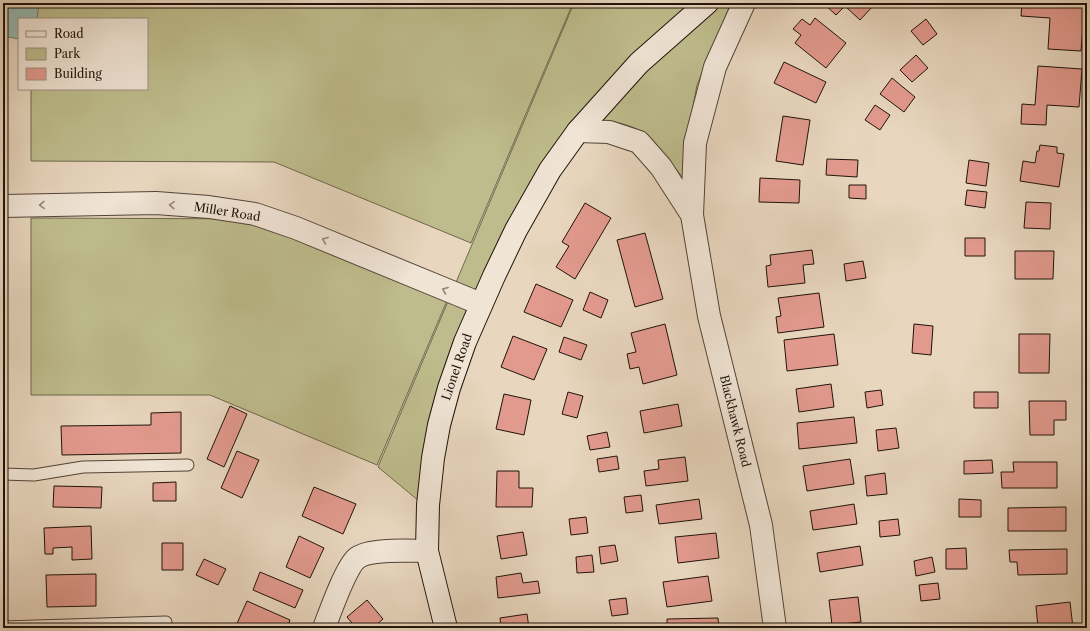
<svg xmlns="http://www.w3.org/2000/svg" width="1090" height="631" viewBox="0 0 1090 631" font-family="'Libre Caslon Text',serif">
<rect width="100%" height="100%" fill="#e8d6be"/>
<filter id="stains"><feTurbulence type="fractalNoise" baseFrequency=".005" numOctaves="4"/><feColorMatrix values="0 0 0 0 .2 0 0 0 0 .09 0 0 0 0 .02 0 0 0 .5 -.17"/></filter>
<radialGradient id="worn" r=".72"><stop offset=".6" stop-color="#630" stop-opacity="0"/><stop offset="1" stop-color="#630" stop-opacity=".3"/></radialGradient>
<path fill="#bebc8c" stroke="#6f684c" d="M31,3h542l-102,240 -197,-81 -243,-1v-72h116v-70h-116z
M574,3h157l-34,82 -7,37 -6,57c-11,-12 -19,-27 -31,-38 -20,-21 -51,-21 -78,-23l-55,83 -101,300 -41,-34z
M31,218l231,1 187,77 -72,169 -167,-70h-179z"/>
<path fill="#97b9b2" stroke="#67776f" d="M3,3h36l-2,16h-18v20l-16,-3z"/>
<path fill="#e29a8e" stroke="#20130b" d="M823,3h48l3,2 -14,15 -15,-14 -9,9z
M1022,3h63l-4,48 -33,-2 2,-31 -29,-2z
M815,18l31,25 -20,25 -31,-25 6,-8 -8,-6 9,-10 8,6z
M926,19l11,15 -14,11 -12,-14z
M916,55l12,13 -16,14 -12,-12z
M784,62l42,20 -10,21 -42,-20z
M1038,66l44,3 -3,38 -32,-2 -1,20 -25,-1 1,-20 13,1z
M892,78l23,19 -11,15 -24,-18z
M875,105l15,10 -10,15 -15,-10z
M783,116l27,4 -7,45 -27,-4z
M1040,145l17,2v6l7,1 -5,33 -39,-6 3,-20 12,2 2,-12h2z
M827,159l31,1 -1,17 -31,-2z
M969,160l20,3 -3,23 -20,-3z
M760,178l40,2 -1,23 -40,-1z
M849,185h17v14l-17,-1z
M967,190l20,2 -2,16 -20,-3z
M1026,202l25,1 -1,26 -26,-1z
M585,203l26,15 -36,61 -19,-12 13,-21 -7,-4z
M645,233l18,66 -28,8 -18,-67z
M965,238h20v18h-20z
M812,250l2,14 -11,1 2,18 -37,4 -2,-21 5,-1 -1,-10z
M1015,251h39l-1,28h-38z
M863,261l3,17 -20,3 -2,-17z
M536,284l37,16 -12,27 -37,-15z
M590,292l18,8 -7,18 -18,-8z
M819,293l5,34 -46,6 -2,-16 5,-1 -3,-18z
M665,324l12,51 -34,9 -4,-17 -9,2 -3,-15 9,-2 -5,-19z
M914,324l19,2 -2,29 -19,-2z
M834,334l4,31 -51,6 -3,-31z
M1019,334h31l-1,39h-30z
M513,336l34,13 -13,31 -33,-13z
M564,337l23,8 -6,15 -22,-8z
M831,384l3,23 -35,5 -3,-23z
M881,390l2,15 -16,3 -2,-16z
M568,392l15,4 -6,22 -15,-4z
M974,392h24v16h-24z
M504,394l27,6 -7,35 -28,-6z
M1029,401h37v19h-12v15h-24z
M678,404l4,22 -38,7 -4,-22z
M230,406l17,8 -23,53 -17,-8z
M181,412v41l-119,2 -1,-29 90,-1v-12z
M854,417l3,26 -58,6 -2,-26z
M896,428l3,20 -21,3 -2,-21z
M607,432l3,15 -20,3 -3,-14z
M237,451l22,9 -17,38 -21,-10z
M617,456l2,13 -20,3 -2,-13z
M685,457l3,24 -42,5 -2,-15 15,-2 -1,-9z
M850,459l4,25 -47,7 -4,-25z
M992,460l1,13 -29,1v-13z
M1013,462h44v26h-55l-1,-16h13z
M497,471h22v17h14l-1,19h-36z
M885,473l2,21 -20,2 -2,-20z
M176,482v19h-23v-18z
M54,486l48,1 -1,21 -48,-1z
M314,487l42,17 -13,30 -41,-18z
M641,495l2,16 -17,2 -2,-16z
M699,499l3,20 -43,5 -3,-19z
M959,499l22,1v17h-22z
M854,504l3,20 -44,6 -3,-19z
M1066,507v24h-58v-23z
M586,517l2,16 -17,2 -2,-16z
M898,519l2,16 -20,2 -1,-16z
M91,526l1,33 -20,1v-13l-19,1v6h-8l-1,-26z
M523,532l4,23 -26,4 -4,-23z
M716,533l3,25 -41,5 -3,-26z
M299,536l25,12 -14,30 -24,-11z
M162,543h21v27h-21z
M615,545l3,16 -17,3 -2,-17z
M860,546l3,19 -43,7 -3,-19z
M966,548l1,21h-21v-20z
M1067,549v25l-49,1 -1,-13h-7l-1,-12z
M592,555l2,17 -17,1 -1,-16z
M932,557l3,15 -19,4 -2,-15z
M204,559l22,10 -8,16 -22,-10z
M260,572l43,18 -8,18 -42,-18z
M521,573l2,10 15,-2 2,12 -42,5 -2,-21z
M96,574v32l-49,1 -1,-32z
M708,576l4,25 -45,6 -4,-25z
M938,583l2,16 -19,2 -2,-16z
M858,597l3,25 -29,3 -3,-25z
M626,598l2,16 -16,2 -3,-16z
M367,600l16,19 -10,9h-17l-9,-11z
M247,601l43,19 -3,8h-52z
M1070,602l3,26h-35l-2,-22z
M527,614l2,14h-28l-1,-10z
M718,618l1,10h-52v-9z"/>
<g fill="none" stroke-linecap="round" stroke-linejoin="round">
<defs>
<path id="lane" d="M3,474l31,1 49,-8 105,-2
M3,627l163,-5"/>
<path id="street" d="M744,3l-29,64 -20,76 -3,72 17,101 52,209 14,103
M578,131l31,1 30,10 22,25 31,48
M3,206l153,-3 53,4 46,7 41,14 185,76
M324,628c6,-16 22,-61 33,-70 13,-10 54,-7 70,-7"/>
<path id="secondary" d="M446,628l-19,-77 1,-46 5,-47 6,-33 10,-37 16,-46 29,-66 22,-46 34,-60 28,-39 61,-68 68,-60"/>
</defs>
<use href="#lane" stroke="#524438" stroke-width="13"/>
<use href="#street" stroke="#524438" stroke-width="24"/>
<use href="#secondary" stroke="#20130b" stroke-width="24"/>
<use href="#lane" stroke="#f0e4d5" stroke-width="11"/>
<use href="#street" stroke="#f0e4d5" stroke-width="22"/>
<use href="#secondary" stroke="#f0e4d5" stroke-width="22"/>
</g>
<defs><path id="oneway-chevron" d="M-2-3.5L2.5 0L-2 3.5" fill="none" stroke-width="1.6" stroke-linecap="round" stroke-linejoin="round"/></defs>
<g stroke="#92867a">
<use href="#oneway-chevron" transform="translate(42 205) rotate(179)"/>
<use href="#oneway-chevron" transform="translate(172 205) rotate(-176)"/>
<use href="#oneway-chevron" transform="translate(325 240) rotate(-158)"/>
<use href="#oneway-chevron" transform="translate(445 290) rotate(-158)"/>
</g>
<g text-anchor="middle" stroke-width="3.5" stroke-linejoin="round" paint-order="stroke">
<g font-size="12" fill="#20130b" stroke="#f0e4d5">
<text transform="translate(227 212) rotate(9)" y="4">Miller Road</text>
<text transform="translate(457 367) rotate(-71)" y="4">Lionel Road</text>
<text transform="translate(735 421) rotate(76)" y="4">Blackhawk Road</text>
</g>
</g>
<rect width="1090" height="631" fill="none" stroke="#e8d6be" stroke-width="16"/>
<rect x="4" y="4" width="1082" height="623" fill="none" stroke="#20130b" stroke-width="2"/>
<rect x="8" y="8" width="1074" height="615" fill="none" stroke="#20130b"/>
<rect x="18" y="18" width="130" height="72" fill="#f0e4d5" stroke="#9d9084"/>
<rect x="26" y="31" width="20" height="6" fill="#f0e4d5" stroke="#9d9084"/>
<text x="54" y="38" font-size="12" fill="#20130b">Road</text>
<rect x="26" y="48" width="20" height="12" fill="#bebc8c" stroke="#9d9084"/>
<text x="54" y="58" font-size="12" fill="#20130b">Park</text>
<rect x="26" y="68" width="20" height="12" fill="#e29a8e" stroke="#9d9084"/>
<text x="54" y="78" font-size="12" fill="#20130b">Building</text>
<rect width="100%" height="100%" filter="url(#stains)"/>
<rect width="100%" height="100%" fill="url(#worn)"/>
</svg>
